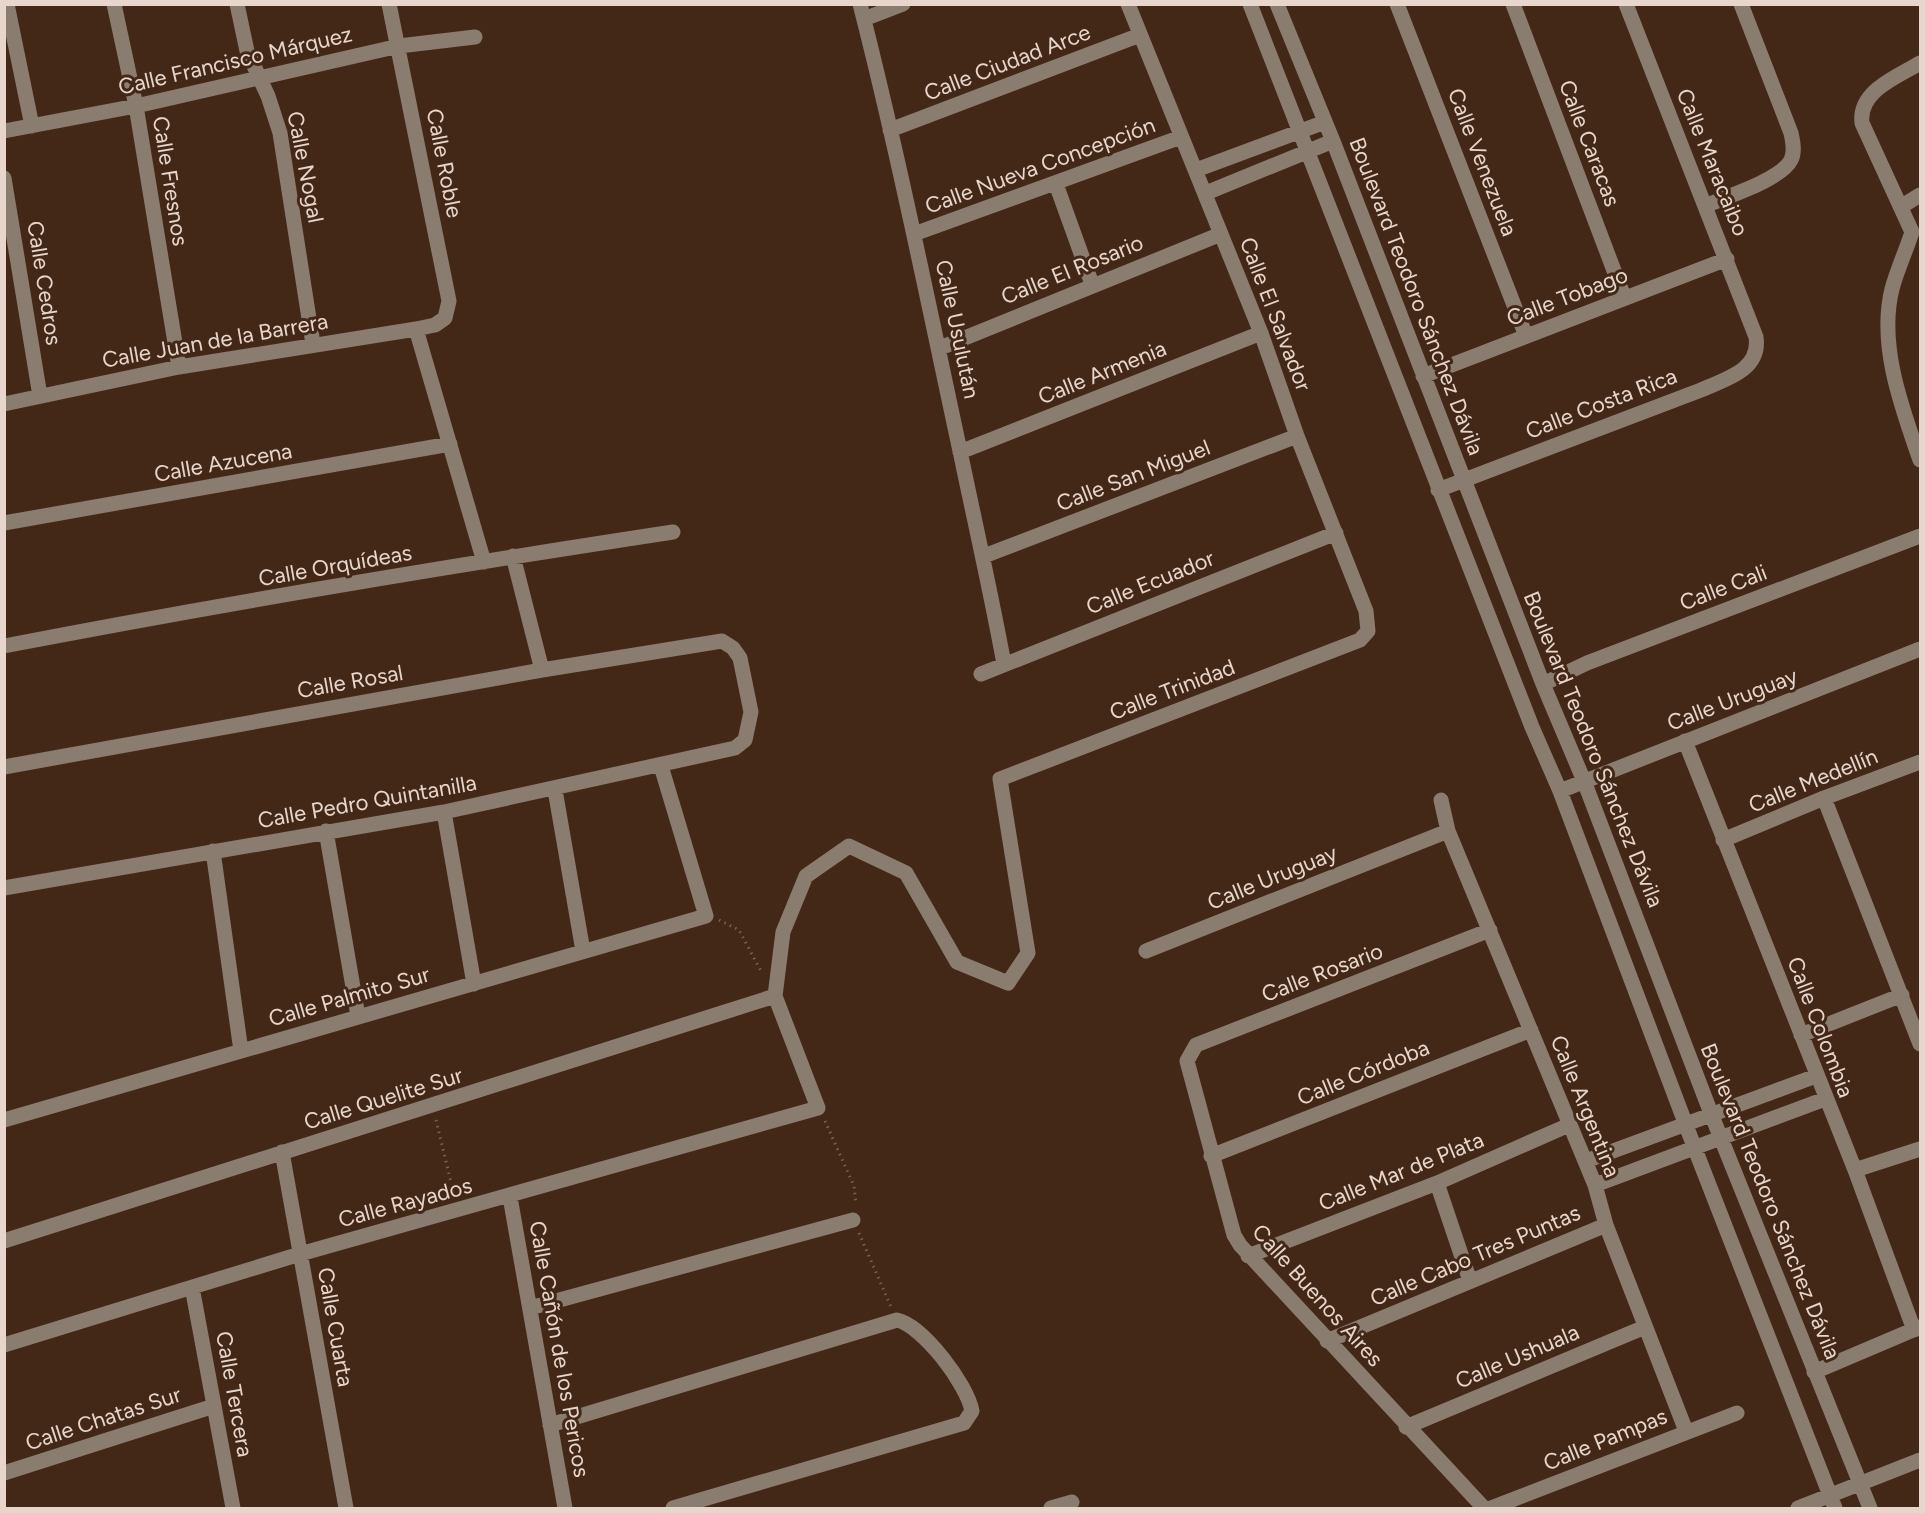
<svg xmlns="http://www.w3.org/2000/svg" width="1925" height="1513" viewBox="0 0 1925 1513" font-family="Figtree,sans-serif">
<rect width="100%" height="100%" fill="#432818"/>
<g fill="none" stroke-linecap="round" stroke-linejoin="round">
<path stroke="#786052" stroke-width="3" stroke-dasharray="1.5 4.5" stroke-linecap="butt" d="M719,920l20,10 23,43
M436,1120l18,75
M825,1121l29,65 2,18
M859,1233l32,74"/>
<path stroke="#8a7c6e" stroke-width="15" d="M7,4l25,122
M114,4l22,102 43,261
M237,4l10,47 21,45 12,37 33,211
M860,4c38,149 68,298 100,447 15,72 31,142 44,213
M1250,4l282,723 28,64 135,358 140,359
M1277,4l56,137 210,543 41,97 128,335 158,392
M1397,4l129,332
M1513,4l111,293
M864,19l39,-15
M890,130l250,-95
M4,131l132,-25 263,-60 76,-9
M1196,170l129,-48
M4,178l36,218
M1056,184l36,100
M1206,193l127,-52
M1705,206c20,-9 76,-26 86,-46 4,-8 2,-18 0,-27l-50,-129
M1902,206l18,-11
M1912,232c-6,19 -15,38 -20,57 -14,56 10,119 28,171
M1912,232l-50,-109c-4,-32 35,-46 58,-60
M914,234l267,-97
M416,329l68,233
M940,348l281,-114
M1423,376l304,-117
M4,404l175,-37 237,-38 19,-4 10,-7 4,-17 -60,-297
M960,452l301,-119
M1438,490l263,-100c25,-11 60,-20 55,-53l-130,-333
M4,523l446,-79
M513,556l29,114
M984,556l313,-120
M4,646c222,-43 446,-80 669,-114
M981,674l355,-141
M1543,684l44,-21 333,-127
M1685,741l170,429 59,160
M4,767l538,-97 180,-29 11,7 7,10 11,54 -6,28 -10,8 -291,64 -440,76
M555,790l28,161
M1560,791l360,-142
M1824,798l96,246
M1441,800l7,31 147,354 11,40 80,206
M444,812l30,172
M326,831l32,185
M1723,840l101,-42 96,-36
M213,851l28,200
M1146,951l302,-120
M1801,1035l101,-40
M4,1120l702,-204 -45,-150
M282,1152l64,356
M1211,1156l320,-126
M1586,1161l230,-85
M1855,1170l65,-21
M1437,1183l33,98
M1595,1185l230,-86
M510,1197l55,311
M4,1241l771,-245
M1248,1256l189,-73 132,-58
M192,1287l41,221
M530,1308l323,-88
M1327,1341l279,-116
M4,1345l296,-91 518,-146 -43,-112 8,-64 23,-56 43,-30 57,27 51,89 51,21 20,-30 -28,-174 360,-139 8,-9 -2,-20 -69,-175 -36,-103 -133,-329
M1814,1372l106,-45
M550,1425l347,-105c26,6 70,64 75,91l-8,12 -291,85
M1406,1427l239,-100
M4,1473l210,-67
M1051,1508l21,-6
M1484,1508l-244,-263 -6,-10 -47,-174 9,-16 294,-115
M1491,1508l246,-95
M1798,1508l122,-48"/>
</g>
<g text-anchor="middle" stroke-width="6" stroke-linejoin="round" paint-order="stroke">
<g font-size="22" fill="#e8d6cc" stroke="#432818">
<text transform="translate(235 60) rotate(-13)" y="8">Calle Francisco Márquez</text>
<text transform="translate(1007 62) rotate(-21)" y="8">Calle Ciudad Arce</text>
<text transform="translate(1590 143) rotate(69)" y="8">Calle Caracas</text>
<text transform="translate(1483 162) rotate(69)" y="8">Calle Venezuela</text>
<text transform="translate(1713 162) rotate(68)" y="8">Calle Maracaibo</text>
<text transform="translate(445 163) rotate(79)" y="8">Calle Roble</text>
<text transform="translate(1040 165) rotate(-20)" y="8">Calle Nueva Concepción</text>
<text transform="translate(306 167) rotate(79)" y="8">Calle Nogal</text>
<text transform="translate(171 181) rotate(81)" y="8">Calle Fresnos</text>
<text transform="translate(1072 269) rotate(-22)" y="8">Calle El Rosario</text>
<text transform="translate(45 283) rotate(81)" y="8">Calle Cedros</text>
<text transform="translate(1417 296) rotate(69)" y="8">Boulevard Teodoro Sánchez Dávila</text>
<text transform="translate(1567 296) rotate(-21)" y="8">Calle Tobago</text>
<text transform="translate(1276 314) rotate(69)" y="8">Calle El Salvador</text>
<text transform="translate(958 329) rotate(78)" y="8">Calle Usulután</text>
<text transform="translate(215 340) rotate(-10)" y="8">Calle Juan de la Barrera</text>
<text transform="translate(1102 372) rotate(-22)" y="8">Calle Armenia</text>
<text transform="translate(1601 403) rotate(-21)" y="8">Calle Costa Rica</text>
<text transform="translate(223 462) rotate(-10)" y="8">Calle Azucena</text>
<text transform="translate(1133 475) rotate(-21)" y="8">Calle San Miguel</text>
<text transform="translate(335 565) rotate(-10)" y="8">Calle Orquídeas</text>
<text transform="translate(1150 582) rotate(-22)" y="8">Calle Ecuador</text>
<text transform="translate(1723 587) rotate(-21)" y="8">Calle Cali</text>
<text transform="translate(350 681) rotate(-10)" y="8">Calle Rosal</text>
<text transform="translate(1172 689) rotate(-21)" y="8">Calle Trinidad</text>
<text transform="translate(1732 699) rotate(-21)" y="8">Calle Uruguay</text>
<text transform="translate(1594 749) rotate(68)" y="8">Boulevard Teodoro Sánchez Dávila</text>
<text transform="translate(1813 780) rotate(-22)" y="8">Calle Medellín</text>
<text transform="translate(367 801) rotate(-10)" y="8">Calle Pedro Quintanilla</text>
<text transform="translate(1272 877) rotate(-22)" y="8">Calle Uruguay</text>
<text transform="translate(1322 972) rotate(-21)" y="8">Calle Rosario</text>
<text transform="translate(349 996) rotate(-16)" y="8">Calle Palmito Sur</text>
<text transform="translate(1821 1027) rotate(69)" y="8">Calle Colombia</text>
<text transform="translate(1363 1072) rotate(-22)" y="8">Calle Córdoba</text>
<text transform="translate(383 1098) rotate(-17)" y="8">Calle Quelite Sur</text>
<text transform="translate(1586 1106) rotate(68)" y="8">Calle Argentina</text>
<text transform="translate(1401 1171) rotate(-22)" y="8">Calle Mar de Plata</text>
<text transform="translate(1771 1201) rotate(68)" y="8">Boulevard Teodoro Sánchez Dávila</text>
<text transform="translate(405 1202) rotate(-15)" y="8">Calle Rayados</text>
<text transform="translate(1475 1255) rotate(-23)" y="8">Calle Cabo Tres Puntas</text>
<text transform="translate(1318 1295) rotate(48)" y="8">Calle Buenos Aires</text>
<text transform="translate(336 1327) rotate(80)" y="8">Calle Cuarta</text>
<text transform="translate(560 1349) rotate(80)" y="8">Calle Cañón de los Pericos</text>
<text transform="translate(1517 1356) rotate(-23)" y="8">Calle Ushuala</text>
<text transform="translate(235 1394) rotate(80)" y="8">Calle Tercera</text>
<text transform="translate(103 1418) rotate(-18)" y="8">Calle Chatas Sur</text>
<text transform="translate(1605 1439) rotate(-22)" y="8">Calle Pampas</text>
</g>
</g>
<rect width="1925" height="1513" fill="none" stroke="#e8d6cc" stroke-width="12"/>
</svg>
